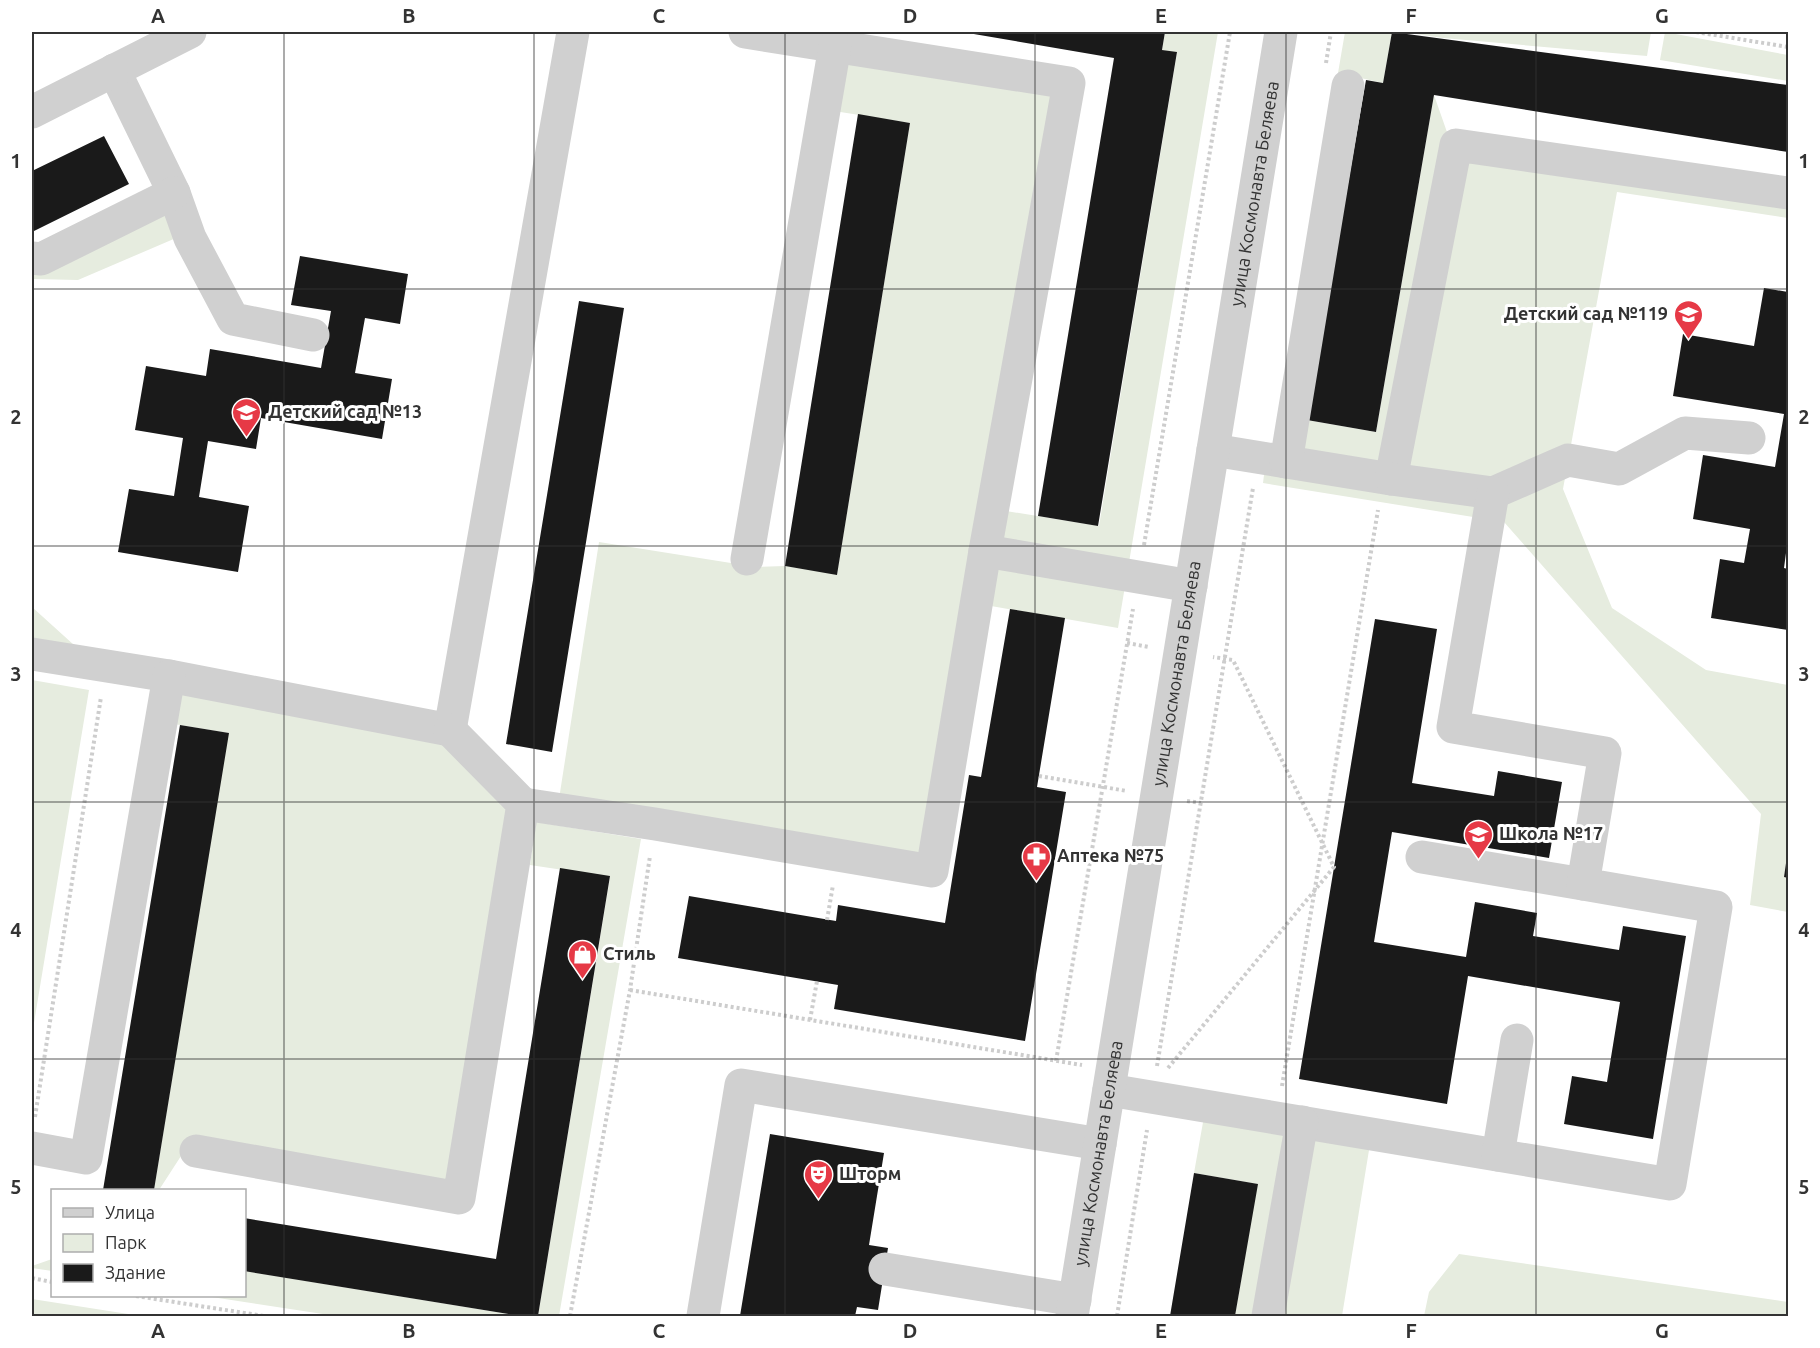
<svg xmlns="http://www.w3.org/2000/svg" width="1820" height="1348" viewBox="0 0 1820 1348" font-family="Ubuntu,sans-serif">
<rect width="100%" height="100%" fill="#fff"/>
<path fill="#e6ecdf" d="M1165,32h53l-100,596 -127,-22 15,-95 93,15 78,-473 -15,-3z
M1345,32h47l-9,51 -45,-10z
M1403,32h248l-4,24 -204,-18z
M1665,32l123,23v26l-128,-21z
M842,57l215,35 -138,764 -360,-57 40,-257 157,25 29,-1 52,8 73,-451 -76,-12z
M1434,95l14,40 340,68v15l-171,-26 -54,297 49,119 94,62 82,15v164l-4,28 4,1v34l-38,-7 11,-91 -257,-292 -241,-39 2,-16 42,-47 69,12z
M171,200l12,35 -105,45 -46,-1v-16z
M32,607l42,38 -42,-7z
M32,680l57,10 -57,345z
M174,686l272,53 64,69 -61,377 -257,-46 -33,51h-5l74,-457 -60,-10z
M536,822l105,17 -82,477h-21l72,-439 -80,-12z
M1205,1111l165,33 -28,172h-107l22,-132 -63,-11z
M1459,1254l329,48v14h-364l5,-24z
M52,1259v12l-20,-3v-2z
M245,1271l275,45h-184l-131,-20h39z
M32,1299l109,17h-109z"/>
<path fill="#1a1a1a" d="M962,32h203l-3,18 15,2 -79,474 -60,-10 76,-458z
M1392,32l396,53v67l-354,-57 -58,337 -69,-12 59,-340 17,3z
M858,114l52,9 -73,452 -52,-9z
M104,136l25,48 -97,48v-61z
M300,256l108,18 -8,50 -35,-6 -10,55 37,6 -10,60 -121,-21 -5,31 -48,-8 -9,56 50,9 -11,66 -120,-20 11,-63 45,7 9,-58 -48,-8 11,-64 60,10 4,-27 111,19 10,-57 -40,-6z
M1764,288l24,4v246l-4,30 4,1v61l-77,-12 9,-59 24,4 6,-34 -57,-10 10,-64 72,12 9,-53 -111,-18 10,-62 71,12z
M579,301l45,7 -72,444 -46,-8z
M1010,609l55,9 -28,169 29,5 -41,249 -191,-32 4,-24 -160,-27 11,-62 147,25 2,-16 107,18 24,-148 12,2z
M1375,619l62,10 -25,154 82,13 4,-25 64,11 -13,76 -157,-26 -18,110 92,15 9,-55 62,11 -4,23 86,14 4,-24 63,10 -33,203 -89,-15 8,-48 35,6 13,-80 -152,-26 -21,128 -148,-25z
M180,725l49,8 -75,457h-51z
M1787,856h1v22l-4,-1z
M560,868l50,8 -72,440h-18l-276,-45v-53l252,41z
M770,1134l114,19 -15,92 19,3 -10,62 -21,-3 -2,9h-115z
M1194,1173l64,11 -23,132h-65z"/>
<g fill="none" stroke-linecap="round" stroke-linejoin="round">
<path stroke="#cdcdcd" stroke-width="4" stroke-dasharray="3 3" stroke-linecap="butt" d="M1696,32l92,15
M1326,63l5,-31
M1144,545l86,-513
M1127,643l22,4
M1039,776l88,15
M1187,801l14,2
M827,920l6,-35
M630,990l452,75
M810,1020l7,-39
M1056,1061l77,-452
M1157,1066l96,-578
M1168,1068l166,-201 -101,-207 -20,-3
M1282,1086l96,-576
M35,1117l66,-420
M32,1278l20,4
M136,1296l128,20
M570,1316l60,-326 20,-134
M1117,1316l30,-186"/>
<g stroke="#d0d0d0" stroke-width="33">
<path d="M745,32l324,51 -84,468"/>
<path d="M114,70l60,123 16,45 43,81 80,16"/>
<path d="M32,112l158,-80"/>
<path d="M32,258l9,1 133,-66"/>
<path d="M1213,450l178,29 65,-334 332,48"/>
<path d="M1286,462l62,-376"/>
<path d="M1391,479l102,14 75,-33 51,9 66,-36 64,5"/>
<path d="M747,559l88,-513"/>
<path d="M32,654l137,22 281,54 123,-698"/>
<path d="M523,804l132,20 277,47 53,-320 206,35"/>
<path d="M1422,857l161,27"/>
<path d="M1109,1090l561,94 46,-277 -133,-23 22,-131 -152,-26 40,-234"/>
<path d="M32,1148l54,10 83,-482"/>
<path d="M196,1151l263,47 64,-394 -73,-74"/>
<path d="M1498,1155l19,-115"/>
<path d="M885,1269l190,31"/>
<path d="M703,1316l38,-231 359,59"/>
<path id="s1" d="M1072,1316l209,-1284"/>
<path d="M1268,1316l34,-194"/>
</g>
</g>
<path fill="none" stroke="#333" stroke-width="1.5" stroke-opacity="0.55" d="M284,32v1284M534,32v1284M785,32v1284M1035,32v1284M1286,32v1284M1536,32v1284M32,289h1756M32,546h1756M32,802h1756M32,1059h1756"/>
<defs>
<symbol id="school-pin" viewBox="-11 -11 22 30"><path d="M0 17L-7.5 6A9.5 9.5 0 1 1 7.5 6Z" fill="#e63946" stroke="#fff"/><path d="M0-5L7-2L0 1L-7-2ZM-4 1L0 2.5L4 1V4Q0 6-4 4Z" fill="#fff"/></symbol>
<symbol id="pharmacy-pin" viewBox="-11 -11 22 30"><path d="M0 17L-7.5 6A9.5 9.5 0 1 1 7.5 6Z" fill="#e63946" stroke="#fff"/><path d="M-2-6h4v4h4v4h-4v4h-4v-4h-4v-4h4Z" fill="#fff"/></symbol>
<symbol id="shop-pin" viewBox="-11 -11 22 30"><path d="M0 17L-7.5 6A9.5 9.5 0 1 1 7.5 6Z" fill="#e63946" stroke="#fff"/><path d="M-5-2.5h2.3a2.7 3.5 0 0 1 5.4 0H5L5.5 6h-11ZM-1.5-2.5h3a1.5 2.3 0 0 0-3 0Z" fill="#fff"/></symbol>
<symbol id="theatre-pin" viewBox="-11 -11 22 30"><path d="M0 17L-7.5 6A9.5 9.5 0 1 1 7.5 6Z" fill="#e63946" stroke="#fff"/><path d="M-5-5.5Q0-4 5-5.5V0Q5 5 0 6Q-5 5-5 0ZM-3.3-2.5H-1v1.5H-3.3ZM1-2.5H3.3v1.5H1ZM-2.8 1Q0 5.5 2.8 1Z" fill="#fff"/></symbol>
</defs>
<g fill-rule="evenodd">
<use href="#school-pin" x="1672" y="298" width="33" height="45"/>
<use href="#school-pin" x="230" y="396" width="33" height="45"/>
<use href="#school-pin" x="1462" y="818" width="33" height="45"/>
<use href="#pharmacy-pin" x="1020" y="840" width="33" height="45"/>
<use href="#shop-pin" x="566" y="938" width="33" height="45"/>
<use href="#theatre-pin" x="802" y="1158" width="33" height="45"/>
</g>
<g text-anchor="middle" stroke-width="6" stroke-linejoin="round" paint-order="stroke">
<g font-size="18" fill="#333" stroke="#fff">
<text dy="6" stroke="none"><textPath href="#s1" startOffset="1137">улица Космонавта Беляева</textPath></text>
<text dy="6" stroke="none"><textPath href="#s1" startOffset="651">улица Космонавта Беляева</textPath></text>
<text dy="6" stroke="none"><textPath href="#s1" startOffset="165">улица Космонавта Беляева</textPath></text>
</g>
<g font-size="18" font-weight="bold" fill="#333" stroke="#fff" text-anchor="start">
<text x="1668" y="320" text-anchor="end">Детский сад №119</text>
<text x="268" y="418">Детский сад №13</text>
<text x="1499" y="840">Школа №17</text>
<text x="1057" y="862">Аптека №75</text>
<text x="603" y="960">Стиль</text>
<text x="839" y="1180">Шторм</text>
</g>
</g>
<rect width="1820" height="1348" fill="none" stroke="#ffffff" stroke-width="66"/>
<rect x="51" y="1189" width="195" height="108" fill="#ffffff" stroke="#adadad" stroke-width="1.5"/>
<rect x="63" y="1208" width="30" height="9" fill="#d0d0d0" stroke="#adadad" stroke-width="1.5"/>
<text x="105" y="1219" font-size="18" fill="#333333">Улица</text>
<rect x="63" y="1234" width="30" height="18" fill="#e6ecdf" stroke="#adadad" stroke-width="1.5"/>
<text x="105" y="1249" font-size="18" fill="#333333">Парк</text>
<rect x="63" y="1264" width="30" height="18" fill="#1a1a1a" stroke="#adadad" stroke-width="1.5"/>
<text x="105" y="1279" font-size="18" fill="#333333">Здание</text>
<rect x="33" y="33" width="1754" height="1282" fill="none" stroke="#333" stroke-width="2"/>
<g font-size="20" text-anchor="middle" font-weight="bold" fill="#333">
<text x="158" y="23">A</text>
<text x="409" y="23">B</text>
<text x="659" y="23">C</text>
<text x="910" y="23">D</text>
<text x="1161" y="23">E</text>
<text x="1411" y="23">F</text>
<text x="1662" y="23">G</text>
<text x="16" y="168">1</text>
<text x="1804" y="168">1</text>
<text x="16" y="424">2</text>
<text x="1804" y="424">2</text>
<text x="16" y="681">3</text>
<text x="1804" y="681">3</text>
<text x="16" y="937">4</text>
<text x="1804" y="937">4</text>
<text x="16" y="1194">5</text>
<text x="1804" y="1194">5</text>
<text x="158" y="1338">A</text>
<text x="409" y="1338">B</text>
<text x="659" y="1338">C</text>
<text x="910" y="1338">D</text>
<text x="1161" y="1338">E</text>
<text x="1411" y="1338">F</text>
<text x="1662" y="1338">G</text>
</g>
</svg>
